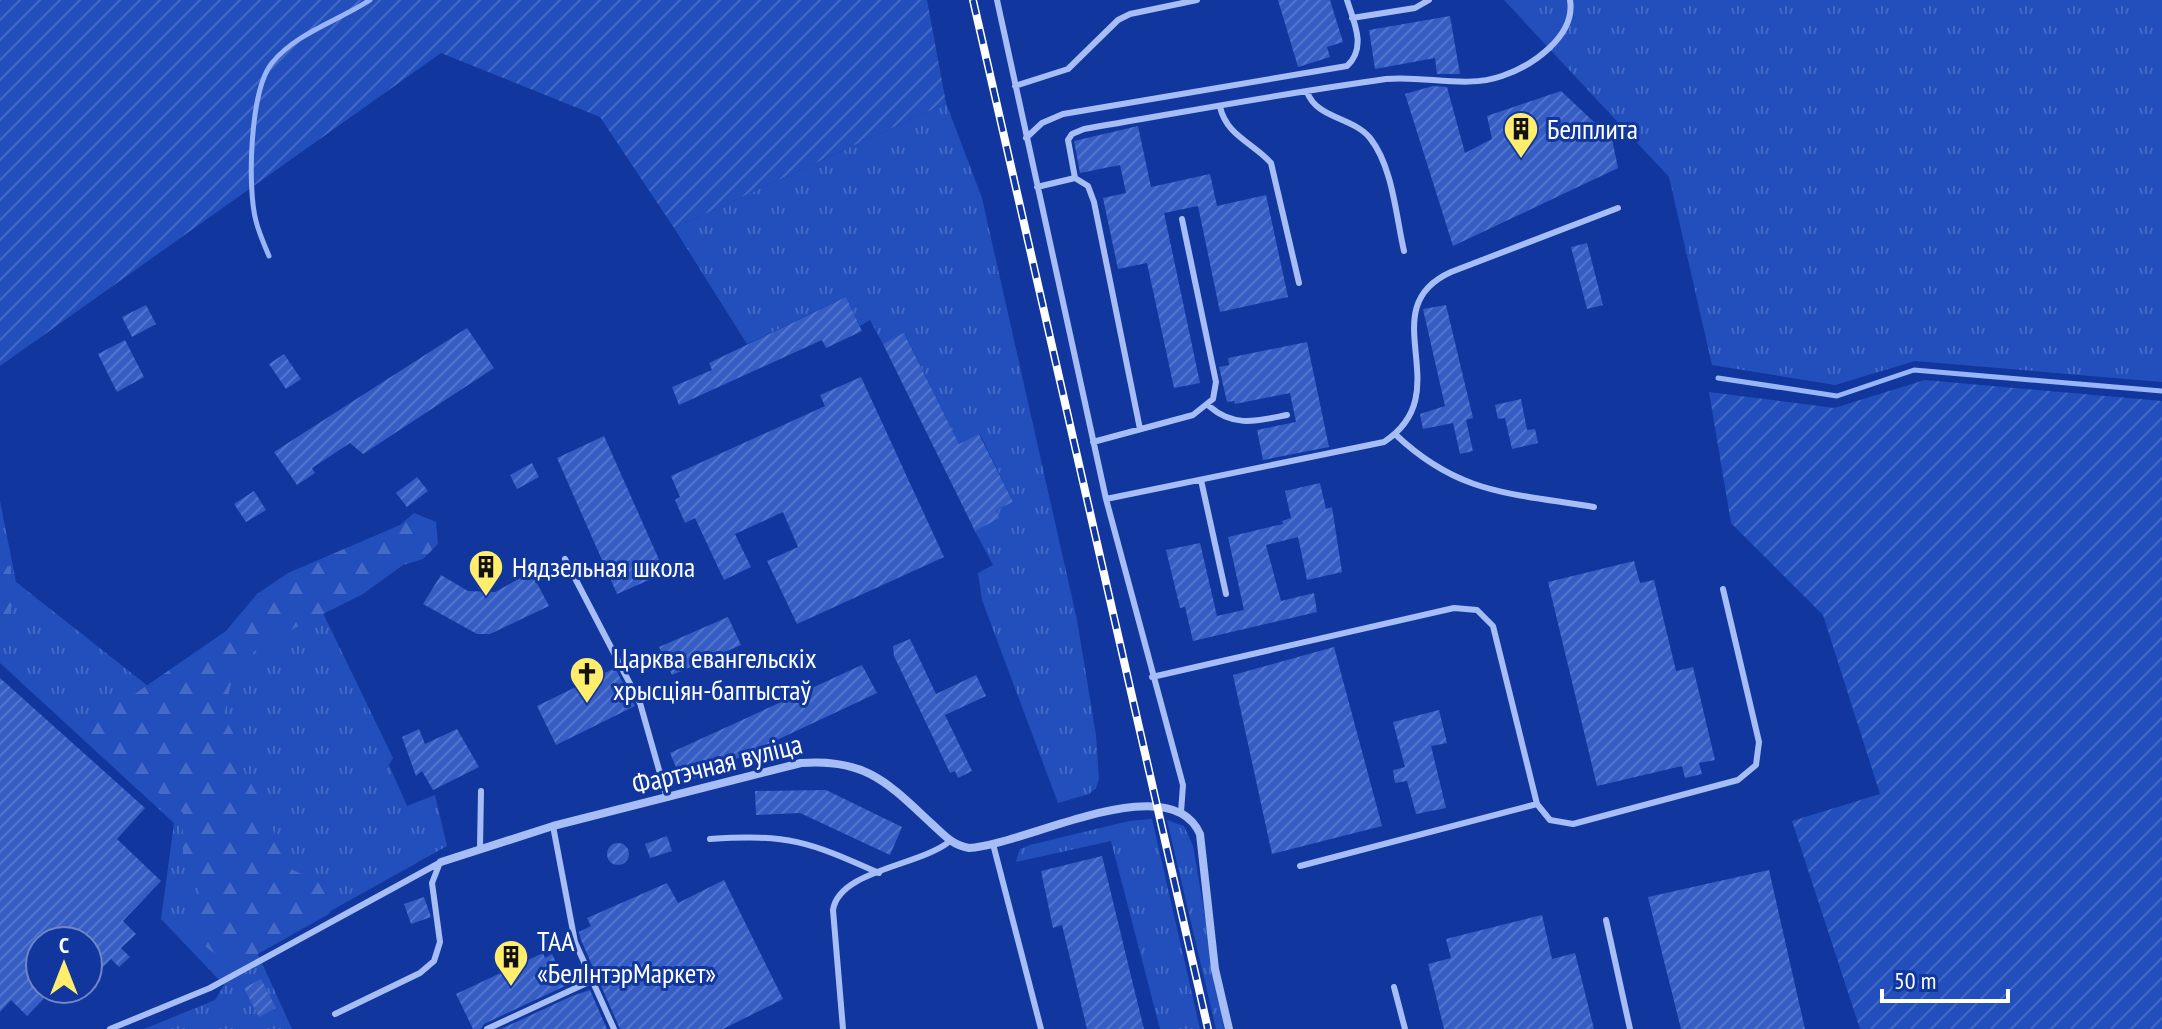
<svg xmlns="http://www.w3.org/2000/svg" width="2162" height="1029" viewBox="0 0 2162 1029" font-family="'PT Sans Narrow',sans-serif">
<defs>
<pattern id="grass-tufts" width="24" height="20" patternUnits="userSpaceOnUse" patternTransform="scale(2)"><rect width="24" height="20" fill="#234fbc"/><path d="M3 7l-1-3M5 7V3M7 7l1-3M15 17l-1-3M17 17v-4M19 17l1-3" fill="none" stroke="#4469c6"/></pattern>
<pattern id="forest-firs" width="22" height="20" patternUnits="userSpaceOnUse" patternTransform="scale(2)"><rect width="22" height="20" fill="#234fbc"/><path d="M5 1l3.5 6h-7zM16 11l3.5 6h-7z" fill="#4469c6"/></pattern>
<pattern id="garden-furrows" width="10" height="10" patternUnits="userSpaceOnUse" patternTransform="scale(2)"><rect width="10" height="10" fill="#234fbc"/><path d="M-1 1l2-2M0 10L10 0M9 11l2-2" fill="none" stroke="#4469c6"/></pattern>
<pattern id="building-hatch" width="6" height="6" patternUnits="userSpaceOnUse" patternTransform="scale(2)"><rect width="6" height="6" fill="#355dc4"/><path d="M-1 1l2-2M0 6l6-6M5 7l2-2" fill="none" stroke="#5375cd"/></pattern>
</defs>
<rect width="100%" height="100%" fill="#11379e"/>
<path fill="url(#grass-tufts)" d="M1504,0h658v382l-247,-21 -80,24 -123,-20 -43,-188z
M946,103l36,95 95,422 19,115 3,44 -3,9 -7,6 -31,9 -76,-203 -4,-27 15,-8 -18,-34 25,-13 -4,-8 17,-8 -33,-68 -21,10 -54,-110 -22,10 -13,-24 -10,6 -14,-29 -99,47 -73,-116z
M0,501l16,81 161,127 128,-133 88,182 -4,7 18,41 28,-11 12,51 -190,106 35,77h-148l71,-29 9,-15 -63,-66 13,-96 -174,-160z
M1152,819l48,210h-40l-49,-188 -95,21 4,-13 10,-4 99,-24z
M1167,820l17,6 9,20 31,183h-8z"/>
<path fill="url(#forest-firs)" d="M414,513l22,9 2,22 -15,15 -20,6 -40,29 -100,50 -29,25 -10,47 12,23 5,27 20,35 28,67 42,20 5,13 -7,13 -75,42c-30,11 -55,-8 -65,-35l10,-23v-12l-16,-26v-47l-88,-72 -9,-13 4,-12 14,-12 32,-11 90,-62 31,-37 31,-21 112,-48z
M0,539c8,23 25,68 0,84z"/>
<path fill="url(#garden-furrows)" d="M0,0h927l19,103 -272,125 -74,-111 -159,-64 -441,313z
M1925,380l237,21v628h-302l-68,-208 88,-27 -57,-179 -92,-92 -22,-131 125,16z"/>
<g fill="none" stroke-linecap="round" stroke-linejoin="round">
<path stroke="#99b5f8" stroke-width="5" d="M269,256c-5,-12 -10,-23 -13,-35 -9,-33 -6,-131 16,-158 24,-30 66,-42 98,-63
M1718,378l119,18 77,-26 248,21"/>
</g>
<path fill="url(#building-hatch)" d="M1278,0h52l13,42 -16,5 3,10 -32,10z
M1450,16l10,58h-23l-2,-16 -60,11 -6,-39z
M1433,86l14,1 18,66 27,-14 -5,-23 74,-25 51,48 6,29 -165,78 -48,-152z
M1138,126l13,61 59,-13 7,32 49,-11 22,102 -68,15 -22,-106 -34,7 36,170 -26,5 -27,-125 -29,6 -15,-71 23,-5 -6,-28 -40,8 -6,-32z
M1587,243l16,62 -16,4 -16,-62z
M846,297l16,34 -36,17 -4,-8 -143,65 -7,-18 40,-17 -3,-7z
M146,305l10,19 -24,13 -10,-20z
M1446,305l27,113 -7,2 7,31 -13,3 -7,-31 -30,6 -3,-15 25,-8 -22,-97z
M467,328l27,40 -131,86 -13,-11 -38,25 3,5 -18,12 -23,-33z
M904,333l55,111 20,-10 34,68 -17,8 4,8 -25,13 -92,-187z
M125,340l19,37 -27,15 -19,-38z
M1307,342l22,105 -66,13 -6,-30 39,-8 -6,-29 -55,11 -1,-3 -7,1 -8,-35 10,-2 -1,-7z
M284,354l17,25 -15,10 -17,-25z
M861,377l83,180 -147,67 -30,-63 31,-14 -15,-35 -48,22 16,33 -27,13 -29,-62 -10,5 -10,-23 5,-3 -9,-21 154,-70 -5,-11z
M1521,399l6,31 8,-1 3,14 -26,6 -7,-31 -7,1 -3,-14z
M604,436l61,137 -48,21 -60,-136z
M532,463l7,14 -22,12 -7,-14z
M417,477l11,14 -21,16 -11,-14z
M1320,483l6,26 6,-2 10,65 -35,8 -9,-43 -32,8 15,56 33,-8 3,19 -124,29 -8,-34 -5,1 -14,-58 34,-7 17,73 27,-6 -16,-73 55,-13 -1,-3 9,-3 -6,-27z
M254,491l12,19 -20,12 -12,-18z
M1634,561l6,22 14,-3 22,91 17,-4 22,93 -16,3 3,11 -17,4 -3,-12 -85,20 -49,-204z
M531,572l18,34 -59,28h-13l-54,-30 18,-29 27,16 27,1z
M728,617l13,28 -69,30 -13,-28z
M910,639l26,55 40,-19 10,21 -41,19 27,56 -14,7 -3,-7 -5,2 -56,-117 -1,-10z
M1334,647l48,179 -110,28 -39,-179z
M862,665l15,28 -194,91 -13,-31z
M615,668l20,38 -79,39 -19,-39z
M0,678l145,130 -28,31 44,42 -38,40 13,13 -15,14 9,9 -11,10 -8,-8 -23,23v-41h-48v48h13l-26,27 -16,-16 -11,12z
M1439,710l8,33 -16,3 15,62 -30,6 -9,-33 -12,2 -2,-13 12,-3 -12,-45z
M419,729l6,15 32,-15 22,38 -46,23 -11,-19 -6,5 -14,-39z
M826,790l76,37 -12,28 -90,-42 -44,2 -1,-24z
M667,836l5,15 -22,7 -5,-14z
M607 854a11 11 0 1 1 22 0a11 11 0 1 1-22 0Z
M1102,856l28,116 14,57h-57l-25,-104 -9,3 -12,-57z
M1769,870l36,159h-124l-33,-132z
M724,880l59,119 -60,30h-103l-39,-89 -2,-8 12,-6 -4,-8 80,-35 11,20z
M424,897l7,20 -20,7 -7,-20z
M1542,915l10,44 23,-6 19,76h-150l-16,-65 23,-6 -5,-19z
M543,953l2,5 7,-4 15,31 -83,39 -3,5h-8l-17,-35z
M261,979l15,29 -17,9 -15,-29z
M590,990l17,39h-106l71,-33z"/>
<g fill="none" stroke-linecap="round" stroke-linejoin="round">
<path stroke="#a7bdf5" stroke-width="6" d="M997,0l109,499 77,286 -2,27
M1352,18l63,-10 14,-8
M1015,86l53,-17 50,-49 12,-6 67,-14
M1307,92c10,27 46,25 63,46 23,29 26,79 34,113
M1220,107c7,29 32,35 51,56l28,120
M1026,138l16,-15 21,-9 284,-48c20,-18 7,-44 0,-66
M1075,178l13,8 6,16 46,227
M1037,187l38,-9 -7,-38 4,-6 12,-5c100,-17 201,-36 302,-50 38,-4 80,10 116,-3 30,-10 74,-40 68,-76
M1209,406c25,22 48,15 78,9
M1395,434c64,61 116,59 199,73
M1093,442l100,-27 20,-16 3,-17 -34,-163
M1201,480l25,114
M1106,499l278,-57c77,-50 -15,-133 67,-170l167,-64
M565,559l75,144 27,95
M1152,677l302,-69 23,2 16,16 44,178 13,16 23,4 165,-44 18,-15 3,-23 -36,-153
M553,826l22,116 39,87
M710,839c79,-5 97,2 169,34
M993,844l48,185
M480,848l1,-57
M1300,866l237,-62
M1606,920l24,109
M1394,987l11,42
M335,1014l85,-41 14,-12 6,-19 -8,-59 7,-18
M110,1029l100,-41 231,-126
M487,1029l104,-48
M843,1029l-10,-119c6,-40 87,-44 117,-69"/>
<path stroke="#a7bdf5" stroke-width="8" d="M441,862l112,-36 248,-63c65,-5 87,20 131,61 12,11 20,21 37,24 53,-2 201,-83 231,-14l15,135 14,60"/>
<defs>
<path id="rail" d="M973,0l235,1029"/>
</defs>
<use href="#rail" stroke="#fff" stroke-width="8"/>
<use href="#rail" stroke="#11379e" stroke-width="5" stroke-dasharray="15" stroke-linecap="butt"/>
</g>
<defs>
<symbol id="building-pin" viewBox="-11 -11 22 30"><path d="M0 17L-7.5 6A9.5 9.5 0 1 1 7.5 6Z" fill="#ffed6b" stroke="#11379e"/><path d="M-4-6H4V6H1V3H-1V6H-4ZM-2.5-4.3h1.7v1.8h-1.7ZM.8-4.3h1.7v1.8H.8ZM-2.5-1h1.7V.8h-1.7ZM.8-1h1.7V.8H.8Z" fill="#111"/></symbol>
<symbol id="church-pin" viewBox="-11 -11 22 30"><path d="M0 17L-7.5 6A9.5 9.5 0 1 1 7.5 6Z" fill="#ffed6b" stroke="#11379e"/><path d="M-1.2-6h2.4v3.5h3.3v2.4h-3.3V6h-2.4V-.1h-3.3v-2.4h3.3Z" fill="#111"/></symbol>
</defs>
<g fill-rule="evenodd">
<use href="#building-pin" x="1501" y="109" width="40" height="54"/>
<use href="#building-pin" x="466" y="547" width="40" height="54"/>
<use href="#church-pin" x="567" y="654" width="40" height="54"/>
<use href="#building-pin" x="491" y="937" width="40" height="54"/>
</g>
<g text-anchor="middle" stroke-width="6" stroke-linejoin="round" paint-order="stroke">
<g font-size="28" fill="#fff" stroke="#11379e" text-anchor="start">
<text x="1547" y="139">Белплита</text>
<text x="512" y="577">Нядзельная школа</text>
<text x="613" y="668">Царква евангельскіх<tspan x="613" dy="32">хрысціян-баптыстаў</tspan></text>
<text x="537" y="951">ТАА<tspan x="537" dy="32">«БелІнтэрМаркет»</tspan></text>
</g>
<g font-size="28" fill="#fff" stroke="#11379e">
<text transform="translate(717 764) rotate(-14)" y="10">Фартэчная вуліца</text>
</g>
</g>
<g transform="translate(64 965)"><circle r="38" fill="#11379e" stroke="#7087c5" stroke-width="2"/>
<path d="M0-6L14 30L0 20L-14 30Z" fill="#ffed6b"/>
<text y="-12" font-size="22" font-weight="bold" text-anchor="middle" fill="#ffffff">С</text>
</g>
<path d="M1882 989v12h126v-12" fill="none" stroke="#ffffff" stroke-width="4"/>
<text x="1894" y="989" font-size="24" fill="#ffffff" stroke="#11379e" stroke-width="6" paint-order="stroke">50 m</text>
</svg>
